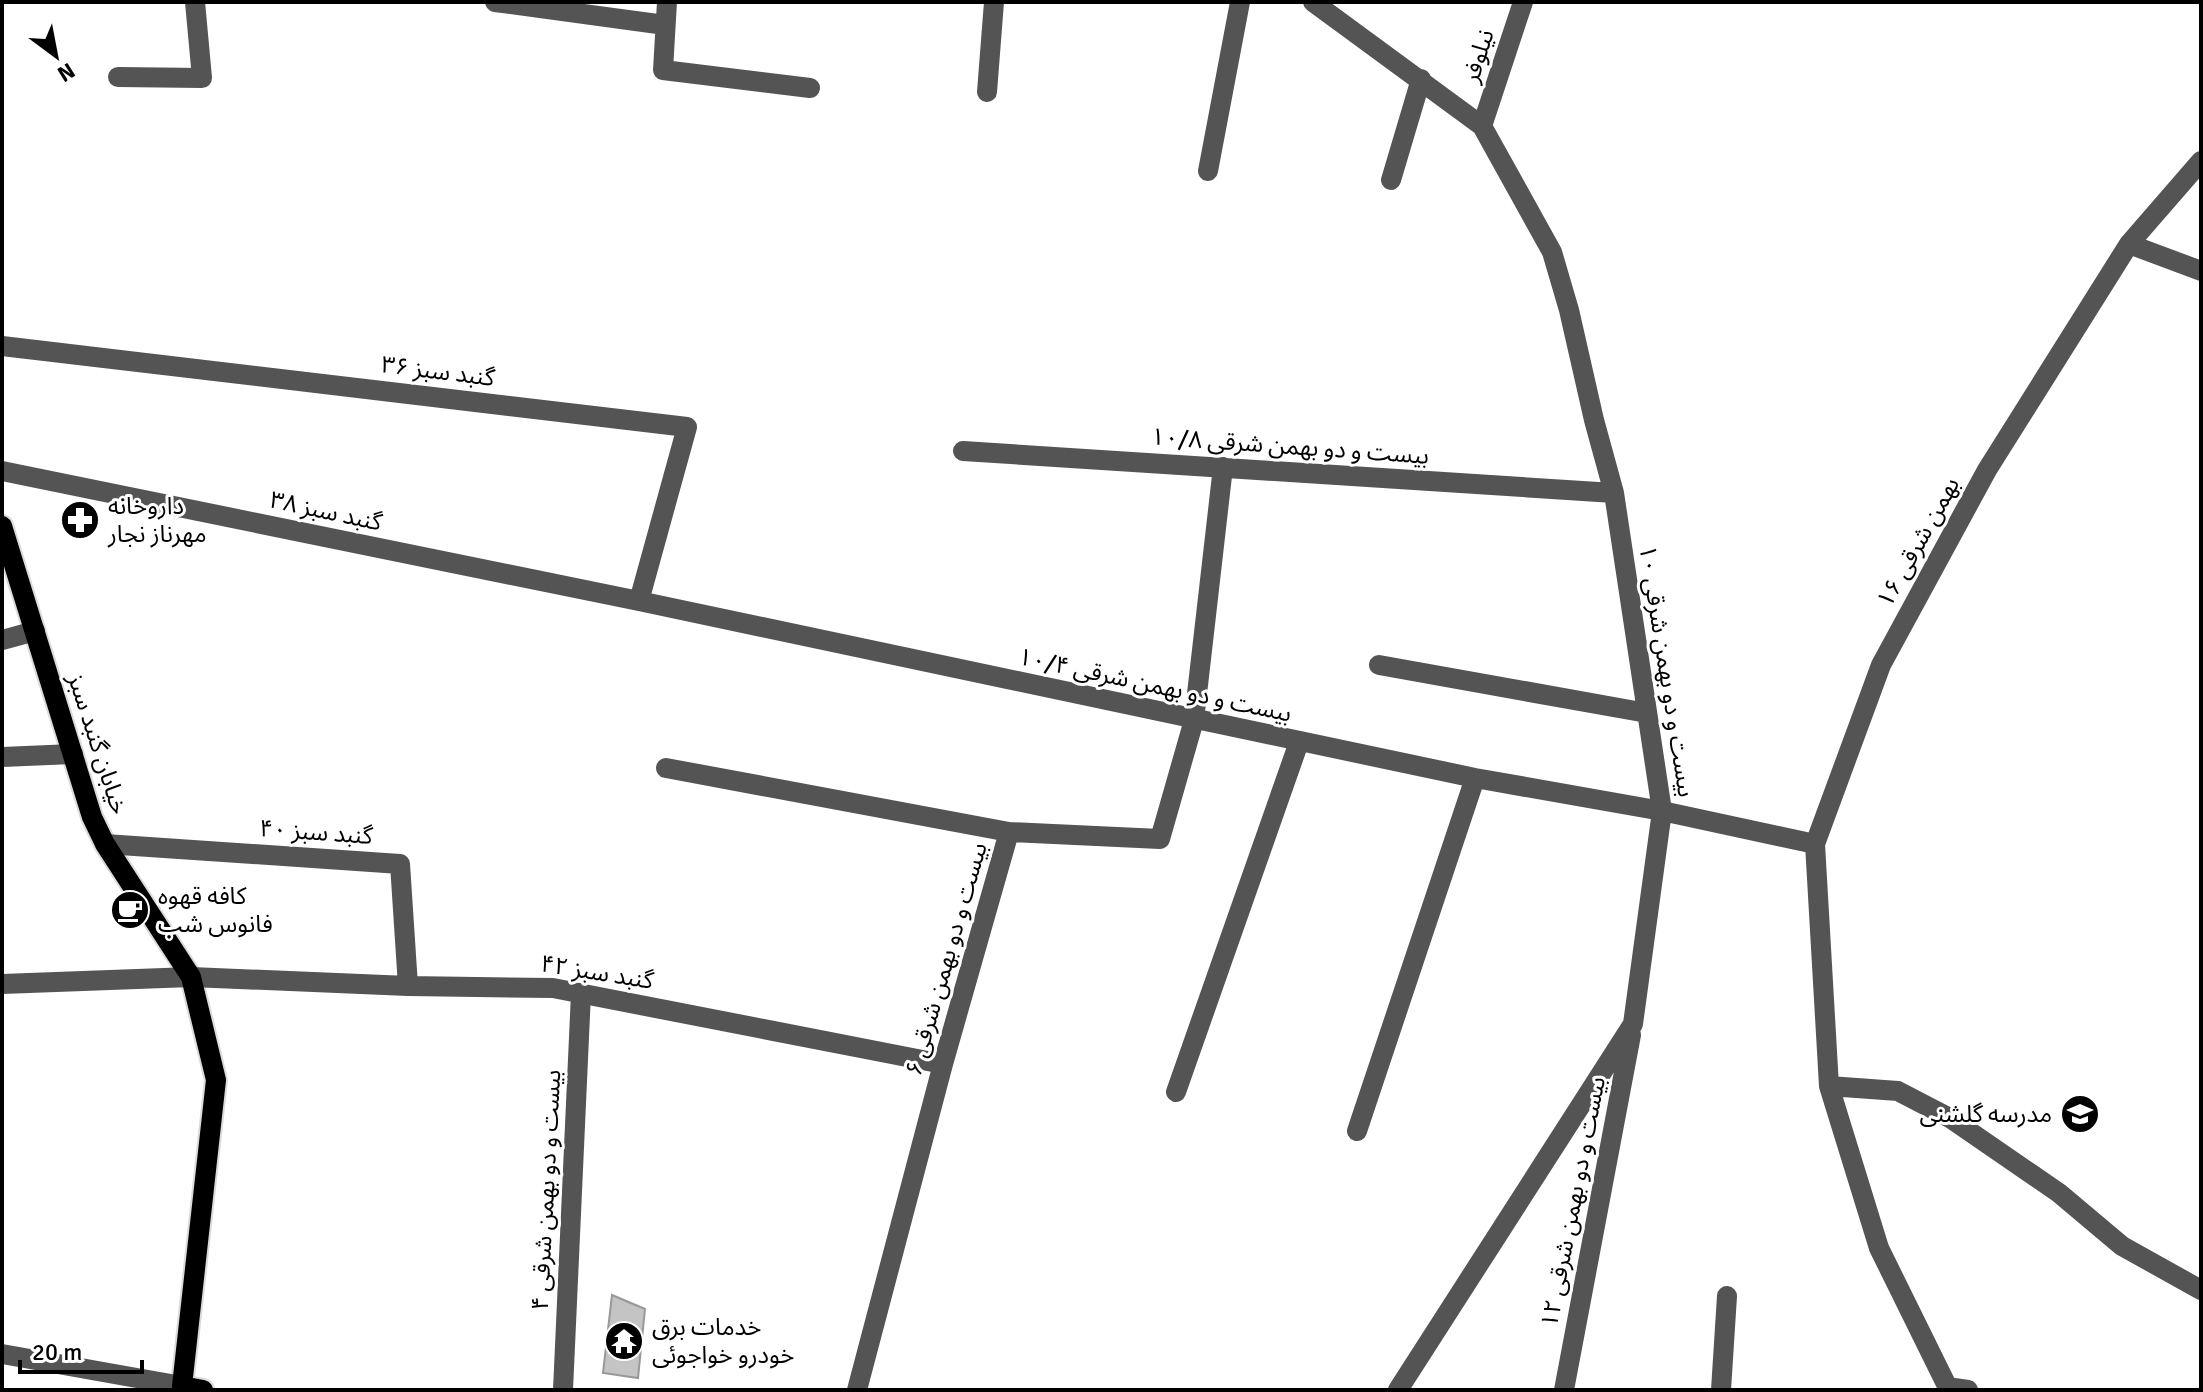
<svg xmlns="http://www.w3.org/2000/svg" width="2203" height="1392" viewBox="0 0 2203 1392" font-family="Signika,'Noto Sans Arabic',sans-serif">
<rect width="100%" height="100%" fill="#fff"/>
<path fill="#c4c4c4" stroke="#989898" stroke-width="2" d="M612,1295l33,14 -7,69 -35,-5z"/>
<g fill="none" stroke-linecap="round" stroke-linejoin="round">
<defs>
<path id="major" d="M2,526l90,291 13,27 86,133 25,103 -34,306 21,4"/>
</defs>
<use href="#major" stroke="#dbdbdb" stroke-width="24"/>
<path stroke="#545454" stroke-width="20" d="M495,2l170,23
M667,2l-4,68 147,18
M1313,2l169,124 70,126 17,58 25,110 20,73 48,318 -29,213 -235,366
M118,77l84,1 -7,-76
M987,92l7,-90
M1482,126l41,-124
M1208,171l32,-169
M1391,180l30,-101
M2129,244l72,27
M2,346l685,81 -48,174
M963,451l651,42
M2,471l637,130 836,177 187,33 153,33
M2,640l33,-9
M1379,665l268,48
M2,757l71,-3
M666,768l343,64 -66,232 -86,326
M1009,832l151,7 34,-119 29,-253
M105,844l295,20 8,122
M2,984l189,-7 217,9 145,2 390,76
M1829,1086l69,5 52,27 109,75 63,53 79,44
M1176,1092l123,-350
M1357,1131l118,-353
M2,1354l180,32v4
M1947,1387l21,3
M563,1390l18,-397
M1564,1390l67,-355
M1721,1390l6,-94
M1949,1390l-70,-142 -50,-162 -14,-242 66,-179 106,-195 142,-226 72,-83"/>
<use href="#major" stroke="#000" stroke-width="20"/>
</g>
<defs>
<symbol id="pharmacy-disc" viewBox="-11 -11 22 22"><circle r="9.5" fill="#000" stroke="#fff"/><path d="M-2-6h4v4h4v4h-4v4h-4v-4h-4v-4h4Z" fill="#fff"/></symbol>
<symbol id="cafe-disc" viewBox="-11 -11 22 22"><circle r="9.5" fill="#000" stroke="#fff"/><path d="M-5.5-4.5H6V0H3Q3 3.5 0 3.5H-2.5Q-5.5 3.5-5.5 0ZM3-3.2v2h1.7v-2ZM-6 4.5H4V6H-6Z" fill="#fff"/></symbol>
<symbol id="school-disc" viewBox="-11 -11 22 22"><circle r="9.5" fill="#000" stroke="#fff"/><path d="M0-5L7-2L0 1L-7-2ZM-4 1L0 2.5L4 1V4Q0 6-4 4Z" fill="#fff"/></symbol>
<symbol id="temple-disc" viewBox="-11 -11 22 22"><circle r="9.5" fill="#000" stroke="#fff"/><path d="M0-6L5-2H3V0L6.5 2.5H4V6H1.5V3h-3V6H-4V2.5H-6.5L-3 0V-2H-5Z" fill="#fff"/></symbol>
</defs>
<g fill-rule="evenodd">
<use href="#pharmacy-disc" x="58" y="498" width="44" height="44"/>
<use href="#cafe-disc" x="108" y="888" width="44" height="44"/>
<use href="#school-disc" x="2058" y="1092" width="44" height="44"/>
<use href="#temple-disc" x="602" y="1319" width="44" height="44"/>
</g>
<g text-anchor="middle" stroke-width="6" stroke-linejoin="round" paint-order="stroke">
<g font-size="24" fill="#000" stroke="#fff">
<text transform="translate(1478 56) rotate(-72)" y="8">نیلوفر</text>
<text transform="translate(438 371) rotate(7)" y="8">گنبد سبز ۳۶</text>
<text transform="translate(1290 446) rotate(4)" y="8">بیست و دو بهمن شرقی ۱۰/۸</text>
<text transform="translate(326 511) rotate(12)" y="8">گنبد سبز ۳۸</text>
<text transform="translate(1918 542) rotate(-61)" y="8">بهمن شرقی ۱۶</text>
<text transform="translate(1667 671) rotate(81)" y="8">بیست و دو بهمن شرقی ۱۰</text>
<text transform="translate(1155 685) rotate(12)" y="8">بیست و دو بهمن شرقی ۱۰/۴</text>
<text transform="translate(98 744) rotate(72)" y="8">خیابان گنبد سبز</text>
<text transform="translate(316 832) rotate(4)" y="8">گنبد سبز ۴۰</text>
<text transform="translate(946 959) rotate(-74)" y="8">بیست و دو بهمن شرقی ۶</text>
<text transform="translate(597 972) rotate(9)" y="8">گنبد سبز ۴۲</text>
<text transform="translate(546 1190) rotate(-87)" y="8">بیست و دو بهمن شرقی ۴</text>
<text transform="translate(1573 1202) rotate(-79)" y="8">بیست و دو بهمن شرقی ۱۲</text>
</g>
<g font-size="24" fill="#000" stroke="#fff" text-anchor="start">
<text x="108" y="514">داروخانه<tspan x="108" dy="28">مهرناز نجار</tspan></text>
<text x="158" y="904">کافه قهوه<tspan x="158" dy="28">فانوس شب</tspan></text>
<text x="2052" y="1122" text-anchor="end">مدرسه گلشنی</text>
<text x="652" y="1335">خدمات برق<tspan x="652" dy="28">خودرو خواجوئی</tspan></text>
</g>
</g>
<rect width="2203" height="1392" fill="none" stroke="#000000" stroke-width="8"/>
<g transform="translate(56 56) rotate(148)" stroke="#ffffff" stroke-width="6" paint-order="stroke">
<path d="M0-6L14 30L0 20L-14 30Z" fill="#000000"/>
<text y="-12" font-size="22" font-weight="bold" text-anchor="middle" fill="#000000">N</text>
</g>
<path d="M20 1360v12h122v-12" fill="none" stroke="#000000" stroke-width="4"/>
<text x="32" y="1360" font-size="24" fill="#000000" stroke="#ffffff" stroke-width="6" paint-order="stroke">20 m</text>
</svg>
